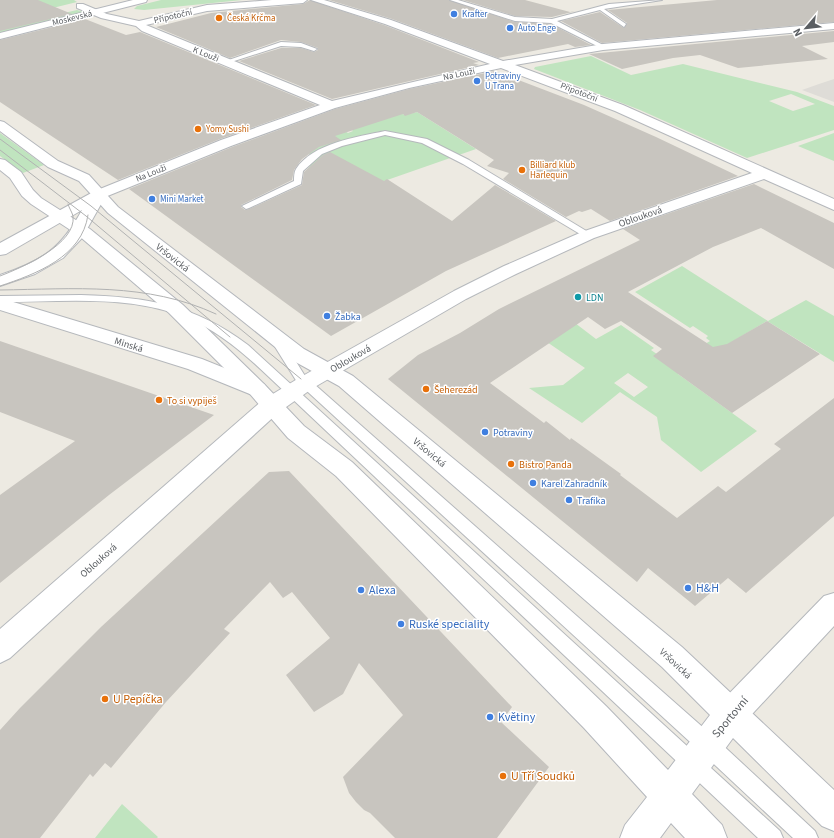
<svg xmlns="http://www.w3.org/2000/svg" width="834" height="838" viewBox="0 0 834 838" font-family="'Source Sans 3',sans-serif">
<rect width="100%" height="100%" fill="#edeae2"/>
<path fill="#dedcd7" d="M834,79v23l-32,-12 17,-6z"/>
<path fill="#c0e4bf" fill-rule="evenodd" d="M39,0h35l3,2 -77,19v-11z
M161,0h81l-98,10 -10,-1 3,-3z
M77,10l10,3 -87,22v-7z
M591,56l40,19 52,-11 114,28 37,14v24l-87,28 -107,-48 -106,-41 1,-2zM791,94l24,10 -22,7 -24,-10z
M417,112l59,37 -106,37 -64,-15 10,-13 -11,-7 28,-16 12,-4 3,2 5,-2 -2,-2 49,-16 5,2z
M0,133l44,32 -21,8 -23,-17z
M834,133v28l-36,-15z
M682,266l86,55 38,-21 28,16v46l-67,-41 -89,53 79,57 -56,41 -40,-32 -4,-23 -37,-25 -38,31 -53,-35 34,-3 22,-17 -41,-28 31,-17 21,16 25,-14 33,23 -3,2 16,11 8,1 35,-21 -4,-3 2,-2 -15,-10 -3,2 -55,-36zM628,373l20,14 -14,10 -20,-14z
M122,804l36,33 -1,1h-62z"/>
<path fill="#c8c5bf" d="M0,0h38l34,14 -72,17z
M310,0l74,25 95,37 -6,1 6,2 -147,34 -93,-38 42,-13h20l13,4 4,-2v-2l-17,-6 -20,-2 -51,18 -74,-31 55,-14 92,-9z
M329,0h120l66,22 36,2 40,21 -16,2 -7,-3 -70,14 -106,-39z
M463,0h62l45,12 6,-1 -24,6 -37,-1z
M717,0h117v22l-232,21 -41,-22 39,-9 24,16 3,-5 -19,-13z
M85,19l41,16 14,-3 176,73 -96,34 -102,41 -118,-78v-62z
M834,31v11l-32,4 26,13 -90,9 -38,-13 -27,3 -51,11 -33,-15z
M495,71l89,34 72,32 82,39 -128,45 -19,-12 -9,3 -3,-1 -13,6 -63,-38 6,-6 -22,-7 7,-6 -77,-48 -12,4 -2,-2 -68,22 6,4 -22,7 -17,12 -8,11 -2,10 -51,25v2l4,3 4,-1 53,-24 2,-13 19,-17 7,-3 54,29 3,-2 65,42 43,-36 61,36 -110,50 -115,65 -202,-147 103,-42 103,-38 74,-20z
M754,184l80,39v46l-73,-41 -48,19 -85,45 85,55 14,-3 40,-23 53,33 -88,59 -79,-57 9,-7 -41,-28 -16,8 -17,-12 -98,66 54,40 2,-2 24,19 1,-2 50,36 -1,1 57,43 41,-32 8,6 55,-43 -7,-5 60,-46v118l-88,77 -18,-15 -33,28 -47,-38 -11,14 -249,-203 30,-24 42,-22 39,-24 141,-69 -17,-11z
M0,341l214,74 -105,80 -109,88v-88l75,-54 -75,-29z
M289,471l223,236 -11,15 48,45 -52,71h-102l-25,-25 -6,-3 -8,-8 -7,-9 -6,-16 60,-62 -44,-52 -16,31 -29,18 -28,-37 44,-37 -38,-46 -9,6 -13,-16 -46,47 6,4 -64,69 -55,66 -6,-5 -12,14 -3,-3 -50,64h-40v-108l20,-22 81,-81 168,-155z"/>
<g fill="none" stroke-linecap="round" stroke-linejoin="round">
<defs>
<path id="lane" d="M450,0h8l57,17 37,2 57,-15 53,-4 -58,9 22,15 -2,3 -24,-17 -43,11 48,25v2l-2,1 -52,-26 -36,-2z
M281,42l20,1 16,6 -3,2 -13,-4 -20,-1 -53,17 -5,-1z
M385,131l42,8 42,21 124,75 -2,2h-6l-122,-73 -41,-21 -37,-8 -43,11 -20,8 -19,17 -2,13 -52,24 -3,1 -4,-3 52,-25c0,-4 0,-9 2,-12 17,-26 61,-32 89,-38z
M81,295c66,2 113,9 167,50l532,486 3,7h-25l-489,-461c-25,-24 -52,-47 -84,-60 -58,-23 -125,-15 -185,-15v-6z
M278,338l4,1 23,37 410,362 100,93 3,7h-25l-92,-86 -404,-370 -25,-40z"/>
<path id="street" d="M272,0h35l-4,3 -96,8 -61,14 186,76 158,-37 -105,-40 -74,-24h13l67,20 112,41 100,-17 231,-21v6l-231,21 -88,15 108,40 211,94v11l-70,-31 -170,59 -78,36 -50,25 -153,89 -34,24 -269,246 -10,5v-34l263,-229 36,-22 155,-87 50,-25 78,-34 170,-59 -137,-62 -114,-43 -92,20 -74,20 -104,38 -126,51 -23,41 -19,20 -28,16 -35,12v-11c42,-14 61,-26 82,-65l-76,44 -6,1v-12l95,-52 126,-51 99,-35 -178,-74 -6,-5 -35,-8 -24,-10v-4h6l24,10 32,7 68,-16z
M0,298l202,61 62,25 4,5 -4,5 -7,3 -69,-28 -188,-59z
M834,593v33l-93,100 -11,5 -11,-5 -5,-11 5,-11 105,-108z"/>
<path id="secondary" d="M133,0h14l-1,2 -146,37v-6z
M0,121l4,1 54,39 31,14 29,32 186,142 49,27 329,271 152,143v41l-12,-5 -89,-88 -41,56 30,31 5,13h-42l-14,-15 -11,15h-40l5,-13 22,-28 -63,-69 -248,-252 -48,-38 -38,-44 -81,-81 -91,-78 -47,-31 -9,-8 -12,-18 -10,-8v-11l5,1 16,12 12,18 8,8 49,31 93,76 81,79 40,42 48,36 254,244 62,64 42,-55 -48,-48 -323,-281 -49,-27 -182,-146 -29,-32 -31,-14 -48,-36z"/>
</defs>
<use href="#lane" stroke="#b5b8bc" stroke-width="2"/>
<use href="#street" stroke="#b5b8bc" stroke-width="2"/>
<use href="#secondary" stroke="#b4b7bc" stroke-width="2"/>
<use href="#lane" fill="#fff" fill-rule="evenodd"/>
<use href="#street" fill="#fff" fill-rule="evenodd"/>
<use href="#secondary" fill="#fff" fill-rule="evenodd"/>
<path stroke="#b1b2b2" stroke-width="1" d="M0,139l91,67 210,173
M0,150l86,66 144,121
M0,276c21,-8 77,-32 73,-60 -1,-4 -4,-8 -5,-12
M0,286c36,-12 82,-29 88,-71
M0,290c74,-1 147,-8 216,24"/>
</g>
<g fill="#3f7fe0" stroke="#fff" stroke-width="1.5">
<circle cx="454" cy="14" r="4"/>
<circle cx="510" cy="28" r="4"/>
<circle cx="477" cy="81" r="4"/>
<circle cx="152" cy="199" r="4"/>
<circle cx="327" cy="316" r="4"/>
<circle cx="485" cy="432" r="4"/>
<circle cx="533" cy="483" r="4"/>
<circle cx="569" cy="500" r="4"/>
<circle cx="688" cy="588" r="4"/>
<circle cx="361" cy="590" r="4"/>
<circle cx="401" cy="624" r="4"/>
<circle cx="490" cy="717" r="4"/>
</g>
<g fill="#e8710a" stroke="#fff" stroke-width="1.5">
<circle cx="219" cy="18" r="4"/>
<circle cx="198" cy="129" r="4"/>
<circle cx="522" cy="170" r="4"/>
<circle cx="426" cy="389" r="4"/>
<circle cx="159" cy="400" r="4"/>
<circle cx="511" cy="464" r="4"/>
<circle cx="105" cy="699" r="4"/>
<circle cx="503" cy="776" r="4"/>
</g>
<circle fill="#0f9aa8" stroke="#fff" stroke-width="1.5" cx="578" cy="297" r="4"/>
<g text-anchor="middle" stroke-width="3" stroke-linejoin="round" paint-order="stroke">
<g font-size="9" fill="#366cbe" stroke="#fff" text-anchor="start">
<text x="462" y="17">Krafter</text>
<text x="518" y="31">Auto Enge</text>
<text x="485" y="79">Potraviny<tspan x="485" dy="10">U Trana</tspan></text>
<text x="160" y="202">Mini Market</text>
</g>
<g font-size="9" fill="#5a5e62" stroke="#fff">
<text transform="translate(173 16) rotate(-13)" y="3">Přípotoční</text>
<text transform="translate(72 18) rotate(-14)" y="3">Moskevská</text>
<text transform="translate(206 54) rotate(22)" y="3">K Louži</text>
<text transform="translate(459 74) rotate(-12)" y="3">Na Louži</text>
<text transform="translate(579 92) rotate(21)" y="3">Přípotoční</text>
<text transform="translate(151 173) rotate(-22)" y="3">Na Louži</text>
</g>
<g font-size="9" fill="#c56008" stroke="#fff" text-anchor="start">
<text x="227" y="21">Česká Krčma</text>
<text x="206" y="132">Yomy Sushi</text>
<text x="530" y="168">Billiard klub<tspan x="530" dy="10">Harlequin</tspan></text>
</g>
<g font-size="10" fill="#5a5e62" stroke="#fff">
<text transform="translate(640 216) rotate(-19)" y="4">Oblouková</text>
<text transform="translate(173 257) rotate(38)" y="4">Vršovická</text>
<text transform="translate(129 344) rotate(17)" y="4">Minská</text>
<text transform="translate(350 358) rotate(-30)" y="4">Oblouková</text>
<text transform="translate(430 452) rotate(40)" y="4">Vršovická</text>
<text transform="translate(98 560) rotate(-42)" y="4">Oblouková</text>
<text transform="translate(676 663) rotate(43)" y="4">Vršovická</text>
</g>
<g font-size="10" fill="#0d838f" stroke="#fff" text-anchor="start">
<text x="586" y="301">LDN</text>
</g>
<g font-size="10" fill="#366cbe" stroke="#fff" text-anchor="start">
<text x="335" y="320">Žabka</text>
<text x="493" y="436">Potraviny</text>
<text x="541" y="487">Karel Zahradník</text>
<text x="577" y="504">Trafika</text>
</g>
<g font-size="10" fill="#c56008" stroke="#fff" text-anchor="start">
<text x="434" y="393">Šeherezád</text>
<text x="167" y="404">To si vypiješ</text>
<text x="519" y="468">Bistro Panda</text>
</g>
<g font-size="12" fill="#366cbe" stroke="#fff" text-anchor="start">
<text x="696" y="592">H&amp;H</text>
<text x="369" y="594">Alexa</text>
<text x="409" y="628">Ruské speciality</text>
<text x="498" y="721">Květiny</text>
</g>
<g font-size="12" fill="#c56008" stroke="#fff" text-anchor="start">
<text x="113" y="703">U Pepíčka</text>
<text x="511" y="780">U Tří Soudků</text>
</g>
<g font-size="12" fill="#5a5e62" stroke="#fff">
<text transform="translate(730 717) rotate(-50)" y="4">Sportovní</text>
</g>
</g>
<g transform="translate(806 28) rotate(242)" stroke="#ffffff" stroke-width="3" paint-order="stroke">
<path d="M0-3L7 15L0 10L-7 15Z" fill="#5a5e62"/>
<text y="-6" font-size="11" font-weight="bold" text-anchor="middle" fill="#5a5e62">N</text>
</g>
</svg>
